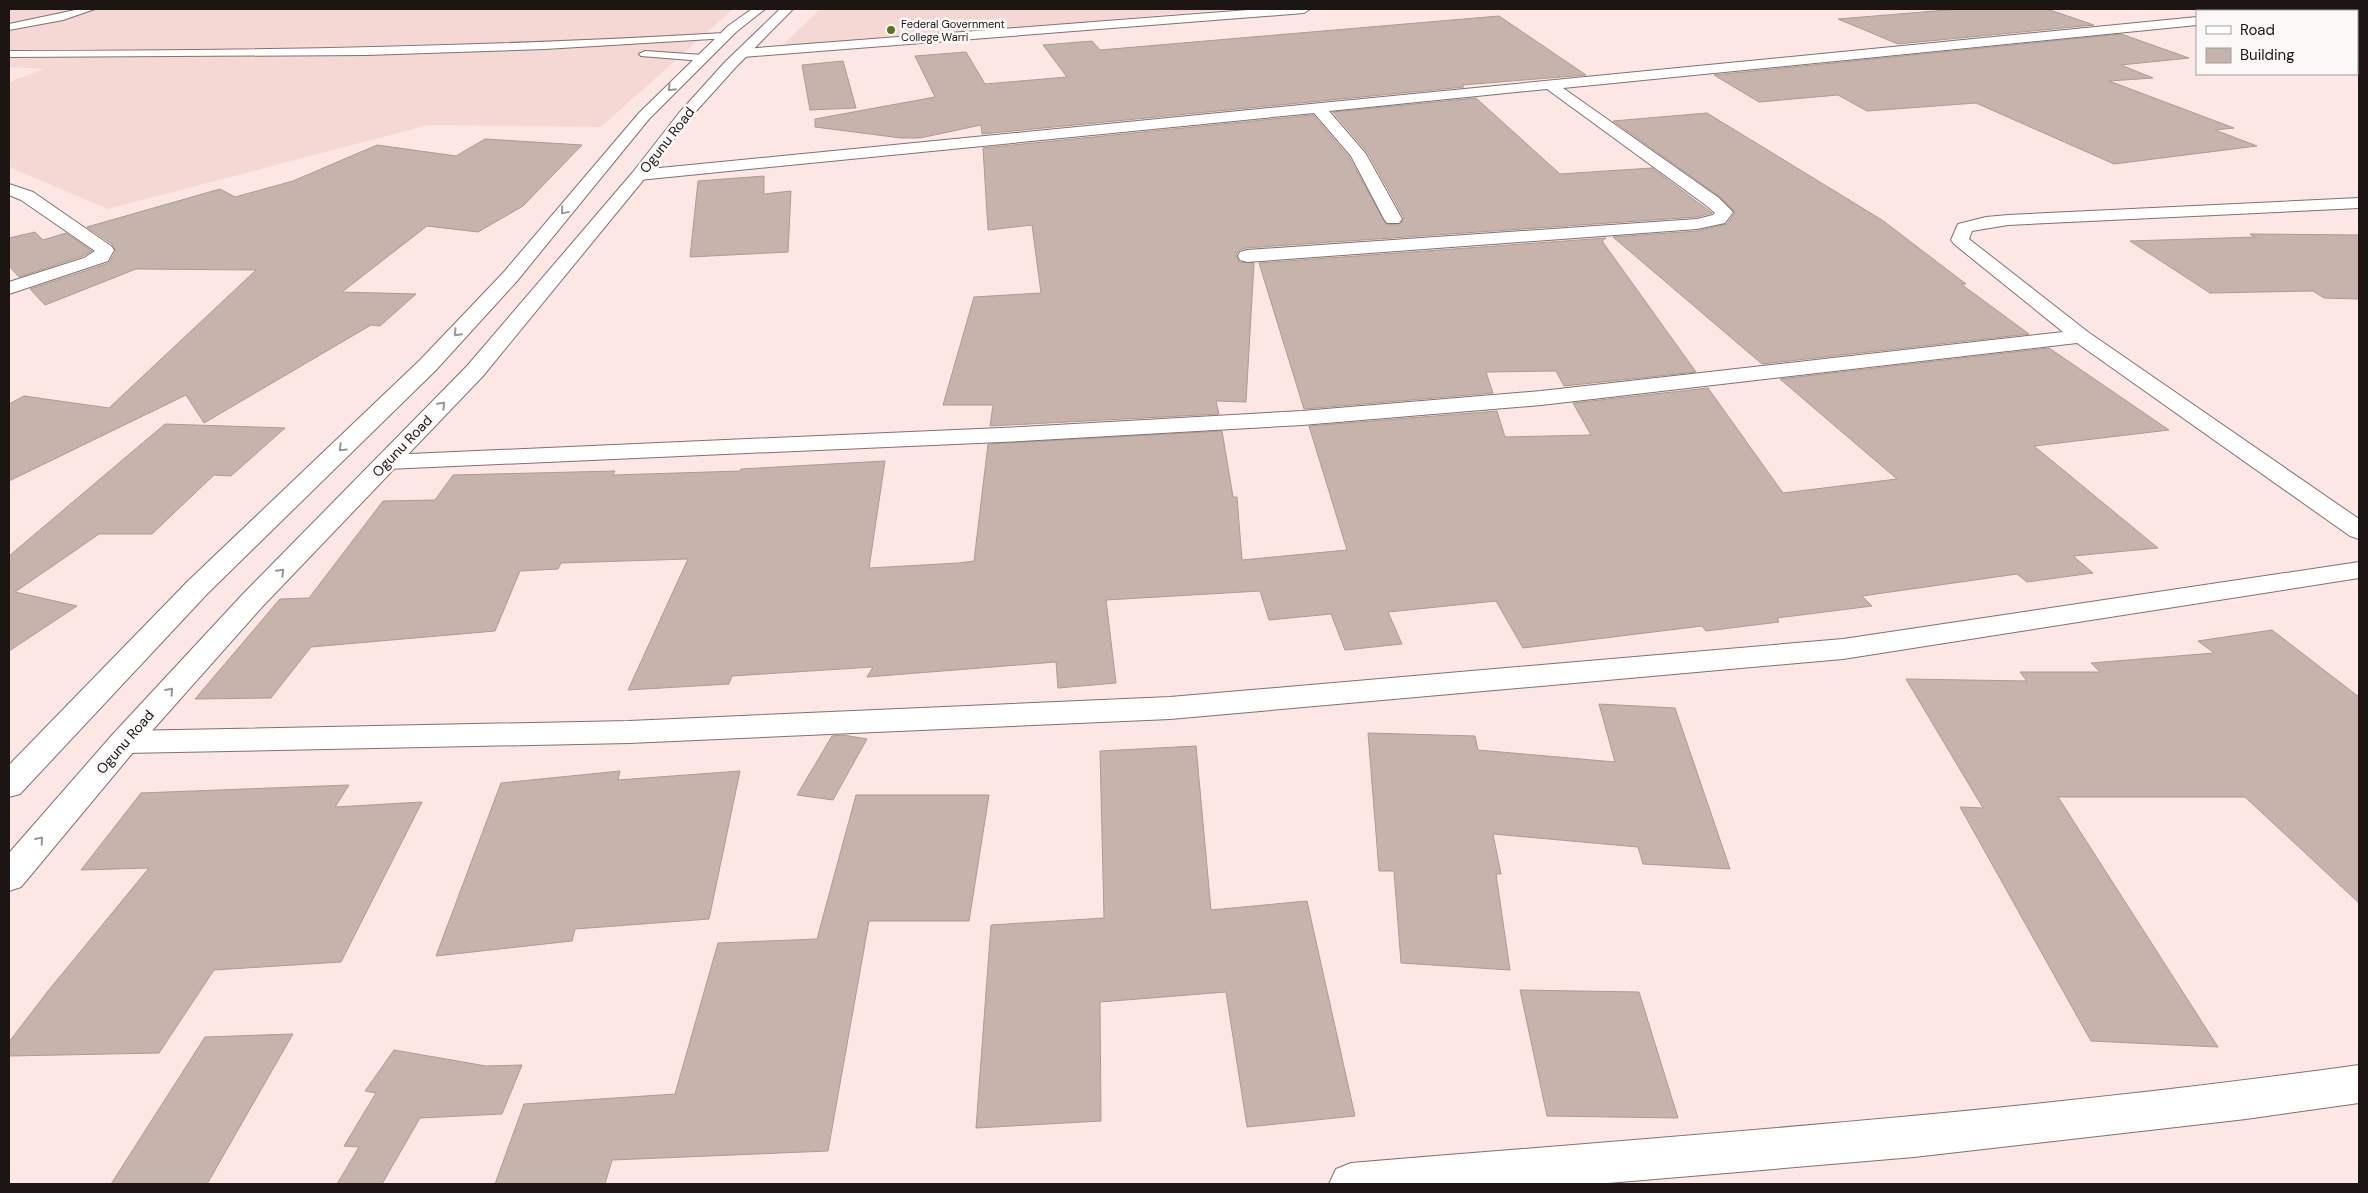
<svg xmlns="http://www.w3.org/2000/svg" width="2368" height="1193" viewBox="0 0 2368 1193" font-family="'DM Sans',sans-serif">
<rect width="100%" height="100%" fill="#fce7e4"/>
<path fill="#f5d8d4" d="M9,9h724l-132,118 -173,-2 -320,84 -99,-42v-85l35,-13 -35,-2z
M820,9h409l-450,40z"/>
<path fill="#c5b3ac" stroke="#ac9b93" d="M1959,9h88l47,16 -196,19 -60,-25z
M1499,16l87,59 -124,10 2,2 -482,47 -1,-9 -61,13h-19l-86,-11v-8l120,-22 -20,-41 51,-4 19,32 82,-7 -24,-32 49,-4 8,9z
M2121,34l68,24 -68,7 32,13 -44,3 125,47 -19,2 42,16 -143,18 -138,-61 -109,8 -29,-16 -79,7 -45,-27z
M843,61l13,47 -46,2 -8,-45z
M1476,98l84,76 92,-6 60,45 -15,4 -451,31 -7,2 -3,5 3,7 15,1 -8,139 -30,-1 3,13 -229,12 3,-21h-50l31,-108 67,-4 -9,-68 -44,5 -5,-82 330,-33 36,42 37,67 13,1 5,-7 -36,-65 -35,-41z
M1707,113l175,107 84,64h-5l68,50 -267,30 -149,-127 84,-6 30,-7 8,-12 -15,-15 -107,-76z
M485,139l97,6 -59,61 -45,26 -51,-6 -85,66 74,2 -36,32 -9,-1 -167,98 -18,-28 -177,86v-77l15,-8 85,12 147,-138 -120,-1 -91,36 -15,-16 79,-26 7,-12 -4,-7 -25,-17 133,-38 15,8 58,-16 84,-36 79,11z
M764,176v18l27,-3 -3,61 -98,5 8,-76z
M35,232l8,8 23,-7 26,18 -9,5 -64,21 -10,-11v-28z
M2250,234l109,1v64l-35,-1 -11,-7 -103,2 -80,-52 125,-4z
M1606,238l-4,3 94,131 -132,14 -8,-15 -70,1 7,21 -189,16 -45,-146z
M2049,348l120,82 -135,16 124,102 -85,8 20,17 -66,9 -10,-8 -155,22 10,10 -95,12 2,4 -73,9 -4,-5 -179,22 -27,-47 -108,11 14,32 -57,6 -14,-36 -62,6 -9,-29 -154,9 10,83 -58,5 -2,-26 -189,15 6,-10 -141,9 -3,8 -101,6 60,-131 -127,4 -3,6 -38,2 -25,60 -184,16 -40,51 -76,1 85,-100 29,-1 74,-97 52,-1 18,-25 162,-4 -2,4 127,-4 1,-2 144,-8 -16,107 90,-5 15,-2 14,-117 234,-13 11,66h4l5,63 105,-10 -38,-124 188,-15 8,26 86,-2 -18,-32 135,-15 75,105 114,-14 -117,-100z
M165,424l120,4 -54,48 -17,-1 -62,59h-53l-84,58 62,14 -68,45v-95z
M2272,630l87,67v206l-114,-106h-187l160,250 -127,-6 -131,-234 23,1 -77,-129 121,2 -7,-9h80l-9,-9 123,-10 -16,-12z
M1599,704l76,4 55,161 -87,-5 -5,-17 -145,-13 8,40h-5l14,96 -109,-7 -7,-92h-15l-11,-138 107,3 3,14 137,12z
M843,735l24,4 -34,61 -36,-5 35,-59z
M1196,746l15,164 96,-9 48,215 -108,11 -21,-135 -126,10 1,119 -125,7 15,-203 113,-7 -4,-167z
M620,771l-2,9 122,-9 -31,148 -134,10 -3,12 -136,15 65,-173z
M349,785l-14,22 87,-5 -81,160 -127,8 -55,83 -150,3v-14l39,-51 101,-123 -68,2 60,-77z
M856,795h133l-20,126h-100l-41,230 -216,9 -7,24h-110l29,-80 151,-10 43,-151 99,-4z
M1520,990l119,2 39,126 -131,-2z
M293,1034l-86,150h-96l94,-147z
M394,1050l92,16 36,-1 -20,49 -82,4 -38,66h-45l22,-37 -15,-1 32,-53 -11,-2z"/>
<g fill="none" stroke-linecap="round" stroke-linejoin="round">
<defs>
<path id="lane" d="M80,9h15l-32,11 -54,10v-6z
M724,33l4,1v4l-183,11 -178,6 -358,2v-6c239,0 477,-4 715,-18z
M645,51l58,4 6,3 -6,3 -62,-5 -2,-2z"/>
<path id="street" d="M1261,9h49l-6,4 -561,44 -7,-4 7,-4z
M2291,9h36l-2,2h-36z
M2197,17v8l-634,63 156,110 14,14 -8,11 -28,6 -450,33 -7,-2 -2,-4 2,-4 7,-2 450,-31 16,-4 2,-2 -8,-7 -160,-117 -218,22 37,43 36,65 -3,4h-12l-3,-4 -33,-63 -37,-43 -675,67 -8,-5 8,-5z
M9,184l24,8 78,54 3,4 -6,11 -99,33v-12l75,-24 11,-7 -74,-51 -12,-5z
M2359,198v10l-351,17 -36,6 -3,8 119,93 271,187v20l-9,-3 -273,-193 -536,62 -239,20 -281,16 -634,28 -8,-2 -4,-5 4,-5 8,-2 634,-28 281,-16 239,-20 522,-59 -109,-88 -3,-4 7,-16 28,-7 22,-2z
M2359,562v16l-516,81 -673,60 -541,24 -505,10 -11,-3 -5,-8 5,-8 11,-3 505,-10 541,-24 673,-58z
M2359,1065v38l-113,16 -332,38 -318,27h-267l7,-15 15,-6c337,-28 673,-51 1008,-98z"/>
<path id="secondary" d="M752,9h13l-29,23 -87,87 -132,162 -81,89 -228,223 -188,201 -11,3v-32l179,-184 232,-221 83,-87 136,-160 89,-87z
M780,9h13l-58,59 -46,51 -44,59 -162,198 -221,231 -127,143 -114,137 -12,4v-38l104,-119 129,-139 225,-229 166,-194 46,-59 46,-51z"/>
</defs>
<use href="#lane" stroke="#83706e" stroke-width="2"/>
<use href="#street" stroke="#83706e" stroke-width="2"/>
<use href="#secondary" stroke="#83706e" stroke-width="2"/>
<use href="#lane" fill="#fff" fill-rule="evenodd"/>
<use href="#street" fill="#fff" fill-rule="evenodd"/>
<use href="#secondary" fill="#fff" fill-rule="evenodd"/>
</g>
<defs><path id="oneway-chevron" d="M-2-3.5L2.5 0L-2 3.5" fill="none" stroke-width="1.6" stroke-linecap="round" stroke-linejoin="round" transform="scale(1.25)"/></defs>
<g stroke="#999695">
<use href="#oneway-chevron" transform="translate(671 88) rotate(135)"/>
<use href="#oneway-chevron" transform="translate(564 211) rotate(130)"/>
<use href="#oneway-chevron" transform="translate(457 333) rotate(133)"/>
<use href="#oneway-chevron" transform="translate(442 405) rotate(-46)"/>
<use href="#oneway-chevron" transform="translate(342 448) rotate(136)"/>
<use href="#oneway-chevron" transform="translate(281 572) rotate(-46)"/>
<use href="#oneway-chevron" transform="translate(170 691) rotate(-48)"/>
<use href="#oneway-chevron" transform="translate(40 840) rotate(-49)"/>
</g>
<circle fill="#5f7221" stroke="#fdf8f8" stroke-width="2" cx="891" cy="30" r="5"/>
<g text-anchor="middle" stroke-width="5" stroke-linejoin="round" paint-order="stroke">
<g font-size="11" fill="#1c1514" stroke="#fdf8f8" text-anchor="start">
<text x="901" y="28">Federal Government<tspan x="901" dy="13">College Warri</tspan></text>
</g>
<g font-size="14" fill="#1c1514" stroke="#fdf8f8">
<text transform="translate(667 140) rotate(-52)" y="5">Ogunu Road</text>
<text transform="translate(402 446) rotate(-46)" y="5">Ogunu Road</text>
<text transform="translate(125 742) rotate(-49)" y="5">Ogunu Road</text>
</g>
</g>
<rect width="2368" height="1193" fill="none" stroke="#1c1514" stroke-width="20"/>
<rect x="2196" y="10" width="162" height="65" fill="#fdf8f8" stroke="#a39d9d"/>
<rect x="2206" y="26" width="25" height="8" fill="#ffffff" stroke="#a39d9d"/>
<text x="2240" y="35" font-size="15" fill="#1c1514">Road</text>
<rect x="2206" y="48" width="25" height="15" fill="#c5b3ac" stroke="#a39d9d"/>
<text x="2240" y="60" font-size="15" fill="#1c1514">Building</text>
</svg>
